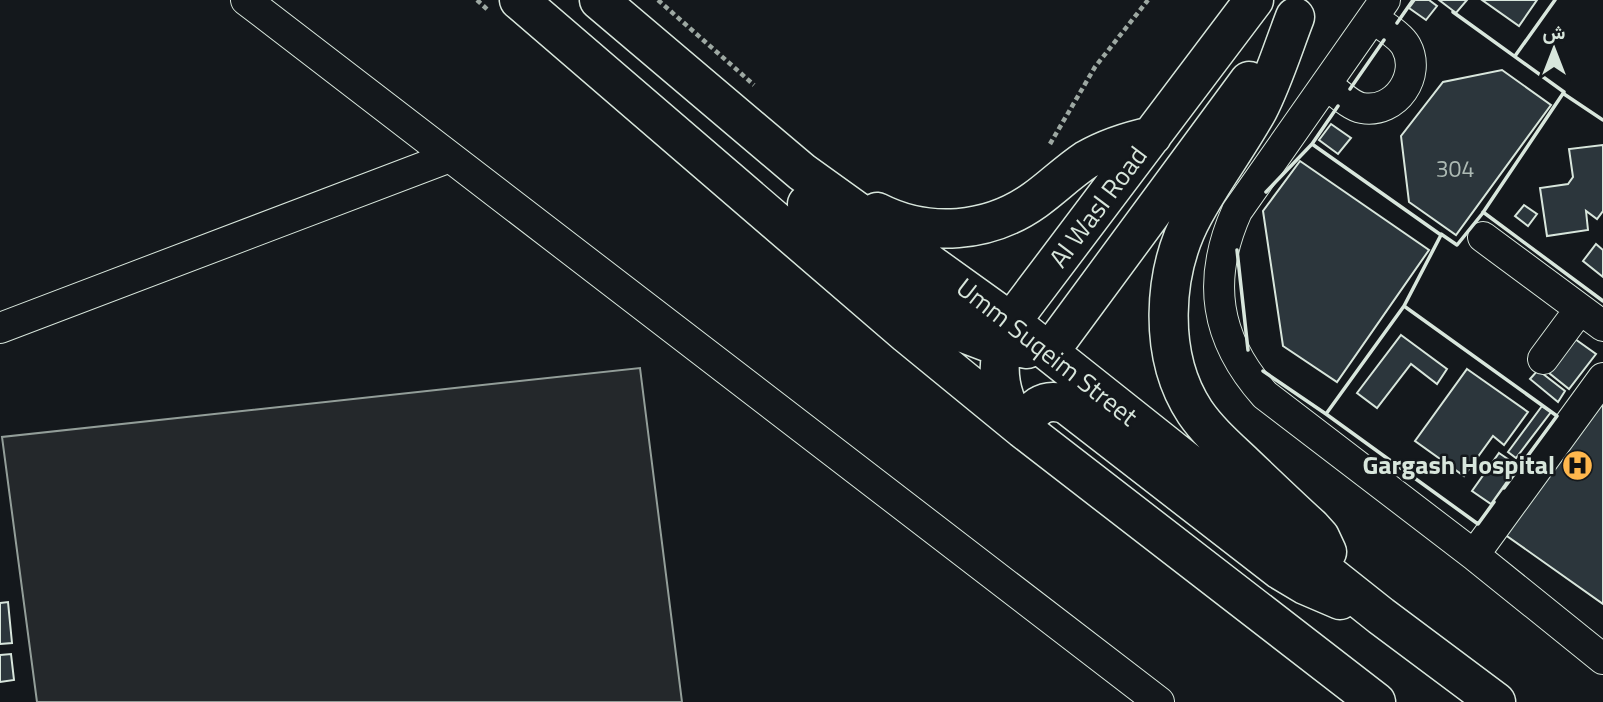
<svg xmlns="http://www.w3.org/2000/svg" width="1603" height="702" viewBox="0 0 1603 702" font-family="'Titillium Web',Vazirmatn,sans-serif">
<rect width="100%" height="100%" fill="#14181c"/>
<path fill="#24282b" stroke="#939e99" stroke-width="2" d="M640,368l42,334h-645l-35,-265z"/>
<path fill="#2c363c" stroke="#d8e6dc" stroke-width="2" d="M1415,0h14l8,6 -11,14 -17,-12z
M1439,0h28l-11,13z
M1482,0h55l-18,26z
M1502,70l49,35 -95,130 -47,-33 -8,-66 42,-54z
M1331,124l20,14 -13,16 -19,-14z
M1603,145v66l-6,8 -11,-8 2,19 -41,6 -7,-48 28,-4 5,-7 -4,-28z
M1300,161l129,89 -92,132 -54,-36 -20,-135z
M1524,205l13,9 -9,12 -13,-10z
M1596,244l7,6v27l-20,-16z
M1401,335l46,34 -10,15 -26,-20 -34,44 -20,-15z
M1575,339l21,15 -27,35 -20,-16z
M1467,369l61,43 -24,33 -11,-9 -29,40 -49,-35z
M1538,370l27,21 -7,11 -28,-23z
M1603,395v209l-99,-70z
M1542,406l9,6 -35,46 -8,-6z
M1499,453l19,13 -27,38 -19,-13z
M8,602l4,41 -12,1v-41z
M11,654l3,26 -14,2v-27z"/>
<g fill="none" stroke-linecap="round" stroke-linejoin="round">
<defs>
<path id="minor" d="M246,0l913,702
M1385,0l-148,211c-31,69 -22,128 28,184l209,160 129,104
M1326,84c10,7 24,22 36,24 34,6 60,-33 44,-62 -6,-11 -23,-20 -33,-28
M1483,237l120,89
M0,328l450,-171
M1543,359l37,-50
M1474,555l129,-177"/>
<path id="major" d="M519,0l388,334 116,95 353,273
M599,0l203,172 209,150 370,294 115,86
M1295,17c-12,31 -22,64 -37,93 -20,36 -45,69 -64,104 -32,58 -36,142 1,198 13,19 30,34 47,50 23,22 46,44 69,65l9,10 7,15
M807,204l159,130 21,8 40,7
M877,212c51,26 112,21 158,-12 18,-13 33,-28 51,-40 21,-12 43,-19 66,-24
M1050,351l199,-270
M1019,425c-23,-32 -25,-68 -8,-103l243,-322
M1023,429c7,-20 21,-33 44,-24l213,165 25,15 35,15"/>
</defs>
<use href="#minor" stroke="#d8e6dc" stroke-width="32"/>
<use href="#major" stroke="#d8e6dc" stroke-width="41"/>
<path stroke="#9da8a2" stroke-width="4.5" stroke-dasharray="5 3.5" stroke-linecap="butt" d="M477,0l12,11
M658,0l96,85
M1050,144l45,-77 53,-67"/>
<use href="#minor" stroke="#14181c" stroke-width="30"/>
<use href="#major" stroke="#14181c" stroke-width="38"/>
<path stroke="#d8e6dc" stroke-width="3.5" d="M1397,23l16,-23
M1515,56l40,-56
M1350,89l34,-49
M1564,94l39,26
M1315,146l-3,-2 26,-38
M1266,192l46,-48 129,91 -37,71 -78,108 152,110 16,-22
M1483,212l120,89
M1441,234l16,11 25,-31 82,-122 -111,-80
M1237,250l11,100
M1404,306l153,110 -53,72
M1263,371l63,43 78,-108"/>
</g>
<defs>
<symbol id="hospital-disc" viewBox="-11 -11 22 22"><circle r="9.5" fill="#ffb74d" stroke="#14181c"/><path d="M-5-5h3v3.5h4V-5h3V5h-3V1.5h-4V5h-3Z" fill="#111"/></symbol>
</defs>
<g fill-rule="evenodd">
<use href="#hospital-disc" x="1560" y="448" width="35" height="35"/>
</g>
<g text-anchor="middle" stroke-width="5" stroke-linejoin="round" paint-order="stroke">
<g font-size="23" fill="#adbab4">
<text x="1455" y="177">304</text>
</g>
<g font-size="26" fill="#d8e6dc" stroke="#14181c">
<text transform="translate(1098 207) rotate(-53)" y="9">Al Wasl Road</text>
<text transform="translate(1047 352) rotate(38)" y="9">Umm Suqeim Street</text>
</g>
<g font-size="26" font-weight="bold" fill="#d8e6dc" stroke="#14181c" text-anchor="end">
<text x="1555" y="474">Gargash Hospital</text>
</g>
</g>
<g transform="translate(1554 49)" stroke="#14181c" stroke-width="5" paint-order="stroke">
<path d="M0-5L12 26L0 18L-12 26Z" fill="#d8e6dc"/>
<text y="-10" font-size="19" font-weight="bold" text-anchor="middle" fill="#d8e6dc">ش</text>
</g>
</svg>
